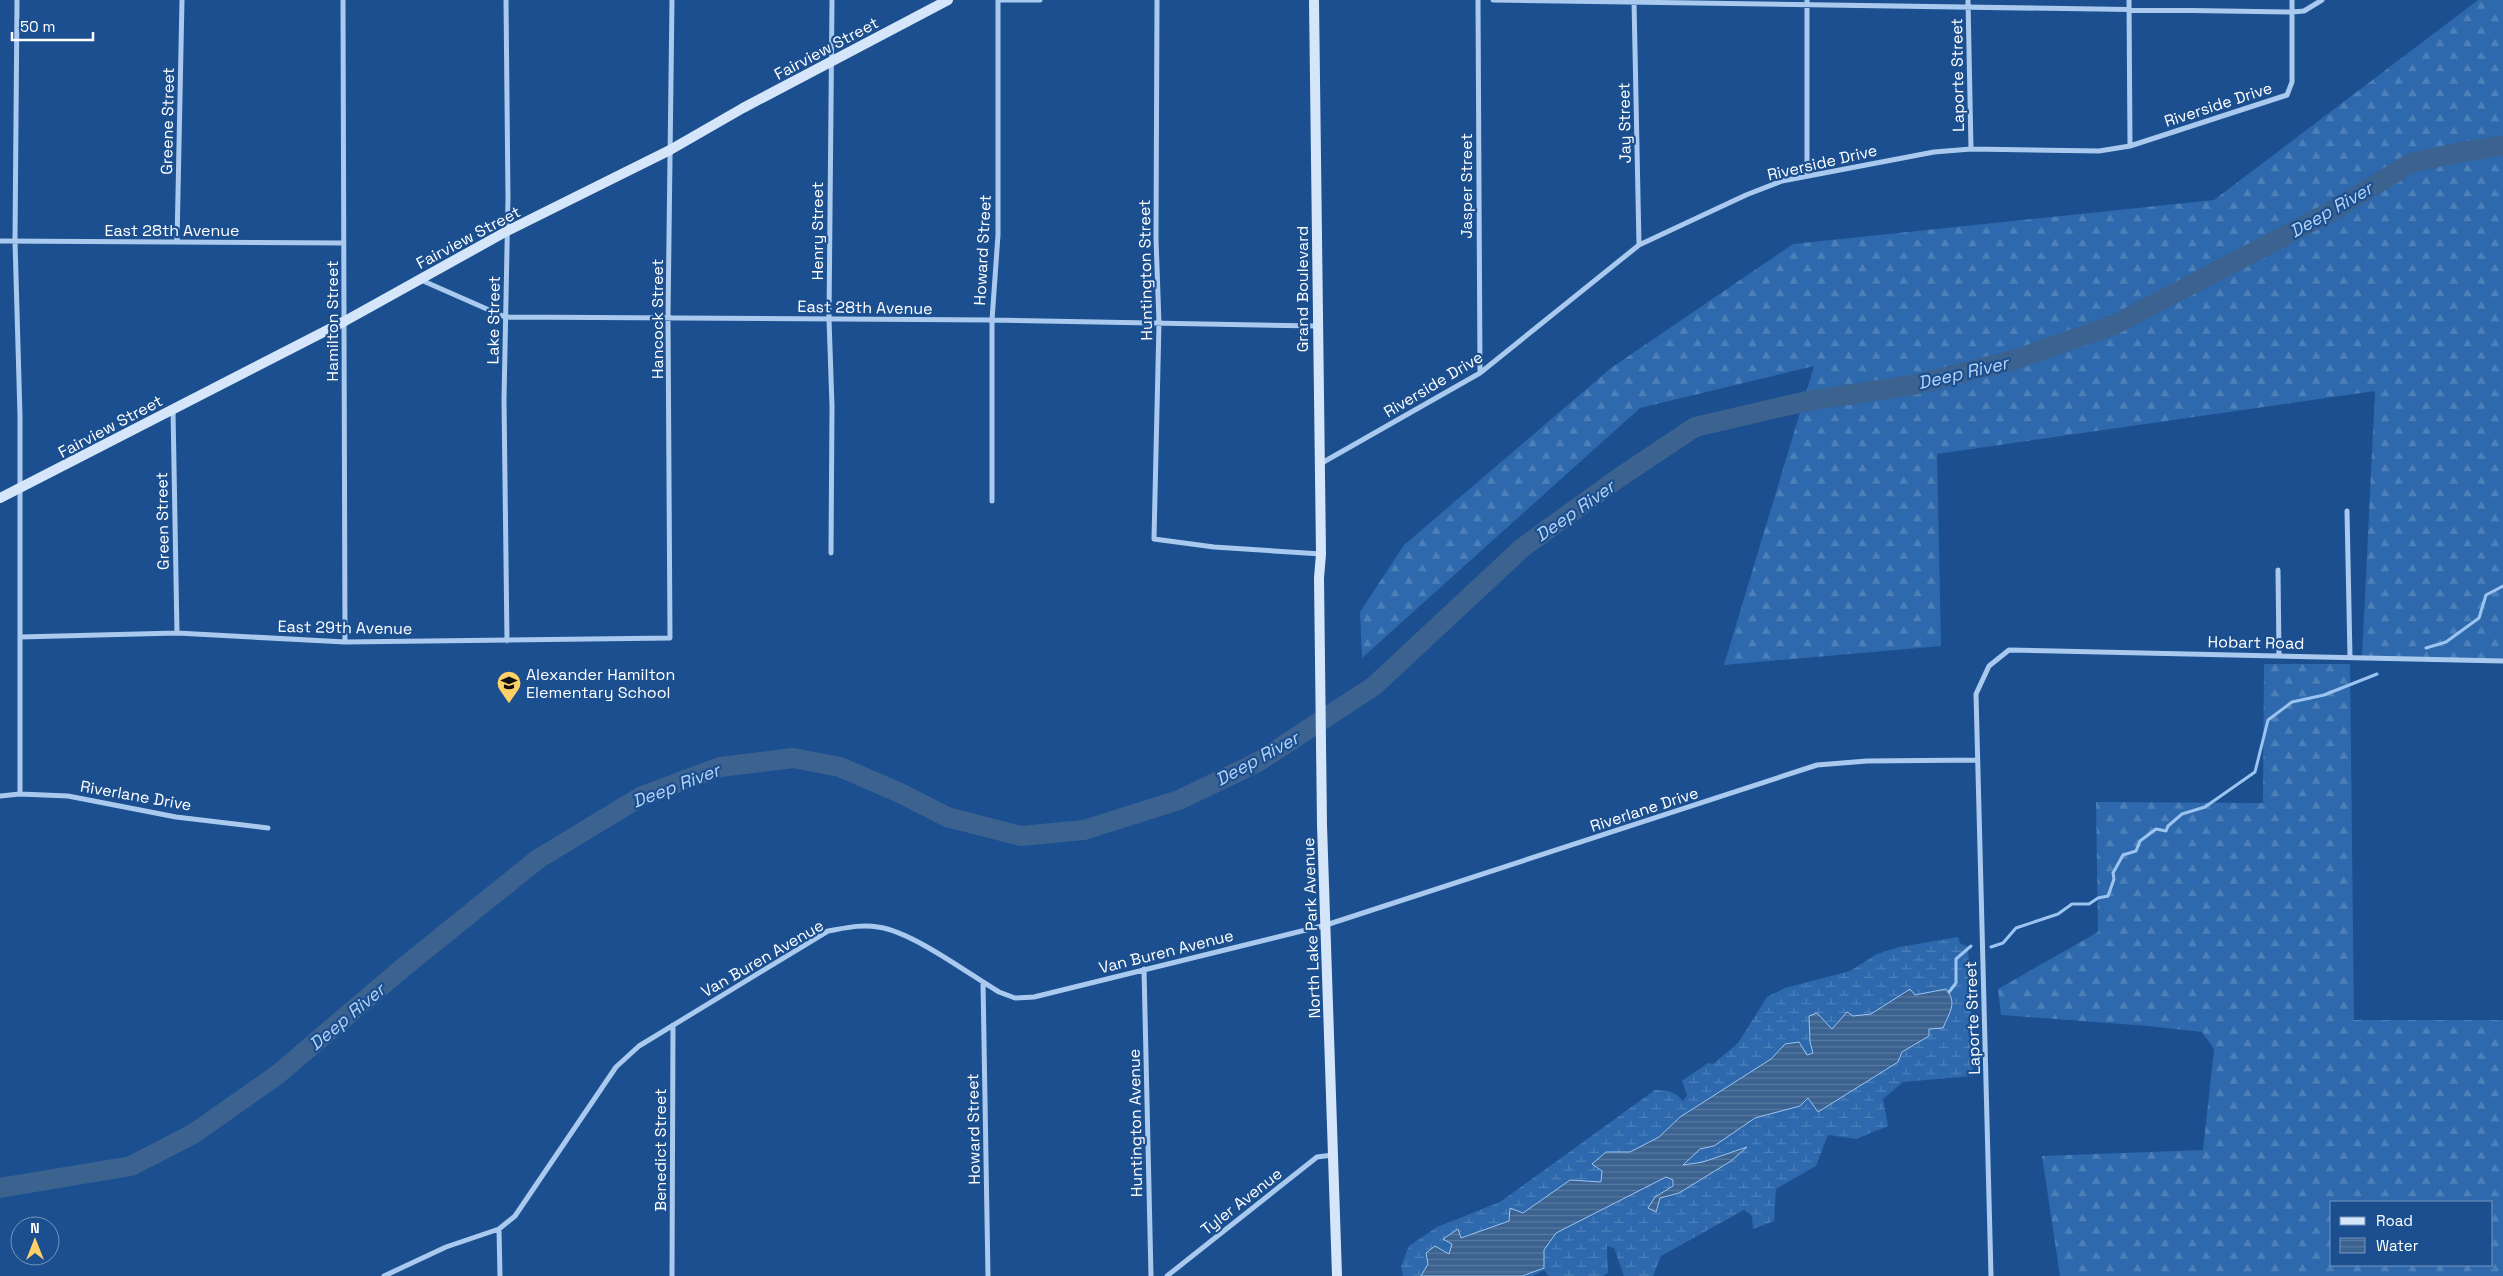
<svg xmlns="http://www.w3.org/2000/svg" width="2503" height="1276" viewBox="0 0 2503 1276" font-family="'Space Grotesk',sans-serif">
<defs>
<pattern id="forest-firs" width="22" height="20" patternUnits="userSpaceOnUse" patternTransform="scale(1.25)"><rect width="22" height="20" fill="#2e69ad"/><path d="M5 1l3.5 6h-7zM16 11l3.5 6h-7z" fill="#4d80b9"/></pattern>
<pattern id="wetland-marsh" width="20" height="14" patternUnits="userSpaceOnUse" patternTransform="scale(1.25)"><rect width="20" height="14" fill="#2e69ad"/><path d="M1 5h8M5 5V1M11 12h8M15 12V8" fill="none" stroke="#4d80b9"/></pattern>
<pattern id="water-rules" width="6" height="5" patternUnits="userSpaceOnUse" patternTransform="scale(1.25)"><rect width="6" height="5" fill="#3c6290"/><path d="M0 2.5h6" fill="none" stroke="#597aa1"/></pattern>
</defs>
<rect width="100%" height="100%" fill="#1b4f8f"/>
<path fill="url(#forest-firs)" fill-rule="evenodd" d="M2478,0h25v660l-141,-3 13,-266 -438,63 4,192 -217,19 90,-299 -174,42 -278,250 -2,-46 44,-67 207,-177 182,-124 421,-44z
M2264,664h86l4,356h149v256h-443l-18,-120 161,-6 11,-101 -12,-17 -54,-6 -147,-11 -3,-26 100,-57 -2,-130 167,1zM2332,1202h160v63h-160z"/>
<path fill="url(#wetland-marsh)" d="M1958,937l2,6 8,4 5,129 -70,6 -20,17 5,27 -32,13 -28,-4 -12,31 -40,23 -2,32 -21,8 -1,-13 -8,-6 -83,46 -8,20h-29l-10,-28 -7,-2 1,27 -5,3h-54l-5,-6 -12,6h-129l-2,-10 8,-20 28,-19 63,-25 155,-112c12,0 20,1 28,11l4,-6 -5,-14 26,-18 5,1 25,-21 29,-46 18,-9 65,-17 27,-17 22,-7z"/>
<path fill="url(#water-rules)" stroke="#9cc4f0" d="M1910,989l5,6 31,-6c12,14 3,24 -3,39l-14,1v7l-27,16 -4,10 -80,50 -10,-14 -8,8 -45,12 -41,28 -14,3 -17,16 20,-3 44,-15 -16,14 -52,32 -19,5 -4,14 -8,-4 7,-11 18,-11v-6l-7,-3 -110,56 -12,17v18l-22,8h-101l7,-12 -2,-11 9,-7 14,8 3,-10 -9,-5 15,-10 3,9 48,-17 1,-13 13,5 47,-33 31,2 1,-11 -10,-7 14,-12h24l29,-15 21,-20 91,-58 14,-15 14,-2 8,13 6,-2 -3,-11 -1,-26 8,-3 15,16 15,-17 6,4 18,-2z"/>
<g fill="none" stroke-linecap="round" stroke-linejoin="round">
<path stroke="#9cc4f0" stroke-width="3" d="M2426,648l20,-6 33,-24 7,-23 17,-9
M1991,947l12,-4 13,-15 42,-14 14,-10h17l9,-6 10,-2 6,-17 -1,-6 10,-18 13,-4 4,-10 16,-12 10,2 2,-5 14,-12 23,-7 50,-35 13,-52 24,-18 32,-7 53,-21
M1949,992l7,-9v-24l15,-13"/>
<path stroke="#3c6290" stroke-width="20" d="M0,1188l131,-22 62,-32 84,-59 128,-109 133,-107 104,-63 78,-29 73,-9 47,9 60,26 47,24 74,19 63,-6 95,-30 79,-38 116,-76 148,-138 98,-71 75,-50 112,-26 106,-16 101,-25 102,-36 216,-113 79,-48 56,-12 36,-5"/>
<path stroke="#a9c9ee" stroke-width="5" d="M17,0l-2,241 5,175v378
M343,0l2,642
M506,0l2,198 -4,202 3,241
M998,0h42
M1157,0l-1,239 3,84 -5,216 60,8 107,7
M1478,0l2,373
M1493,0l799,12 12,-1 18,-11
M1968,0l3,149
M2129,0l1,146
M1634,1l5,244
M1807,176v-176
M0,241l344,2
M177,242l5,-242
M421,280l84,37 487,3 325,6
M173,410l4,223
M1320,464l160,-91 159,-128 107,-50 36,-14 152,-29 37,-3 128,2 31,-5 157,-51 5,-13v-82
M992,501v-181l6,-85v-235
M2347,511l3,146
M831,553l1,-147 -3,-87 3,-319
M2278,570l1,85
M20,637l157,-4 168,9 325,-4 -2,-321 4,-317
M0,796l20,-2 48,2 108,21 92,11
M1144,969l7,307
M983,982l5,294
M499,1229l1,47
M384,1276l62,-29 53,-18 16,-13 101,-149 23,-21 189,-115c17,-3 33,-7 50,-4 35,5 89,46 121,65l16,6 19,-1 292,-72 491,-160 50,-4 110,-1
M672,1276l1,-251
M1167,1276l150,-119 16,-2
M1991,1276l-15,-582 13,-28 20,-16 494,11"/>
<path stroke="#d6e6fa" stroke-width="10" d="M1314,0l7,554 -2,24 3,247 15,451
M0,498l345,-177 162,-90 163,-81 73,-42 205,-108"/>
</g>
<defs>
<symbol id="school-pin" viewBox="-11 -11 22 30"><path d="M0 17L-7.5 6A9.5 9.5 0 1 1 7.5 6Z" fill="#ffd166" stroke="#1b4f8f"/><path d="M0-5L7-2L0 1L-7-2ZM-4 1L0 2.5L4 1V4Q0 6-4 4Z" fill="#111"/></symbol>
</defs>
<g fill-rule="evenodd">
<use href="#school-pin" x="495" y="669" width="28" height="38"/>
</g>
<g text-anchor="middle" stroke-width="4.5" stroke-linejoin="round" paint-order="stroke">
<g font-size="16" fill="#fff" stroke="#1b4f8f">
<text transform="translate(826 48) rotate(-28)" y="6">Fairview Street</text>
<text transform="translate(1957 75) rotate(-91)" y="6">Laporte Street</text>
<text transform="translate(2218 104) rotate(-18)" y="6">Riverside Drive</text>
<text transform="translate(167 121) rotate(-89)" y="6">Greene Street</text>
<text transform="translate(1624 123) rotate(-91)" y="6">Jay Street</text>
<text transform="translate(1822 162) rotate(-13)" y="6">Riverside Drive</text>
<text transform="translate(1466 186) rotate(-90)" y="6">Jasper Street</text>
<text x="172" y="236">East 28th Avenue</text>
<text transform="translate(817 231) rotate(-90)" y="6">Henry Street</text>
<text transform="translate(468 237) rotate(-28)" y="6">Fairview Street</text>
<text transform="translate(982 250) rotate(-87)" y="6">Howard Street</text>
<text transform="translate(1145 270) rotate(-91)" y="6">Huntington Street</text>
<text transform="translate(1302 289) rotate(-90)" y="6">Grand Boulevard</text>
<text transform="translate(865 307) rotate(1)" y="6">East 28th Avenue</text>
<text transform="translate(657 319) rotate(-90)" y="6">Hancock Street</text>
<text transform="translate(493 320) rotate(-89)" y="6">Lake Street</text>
<text transform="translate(332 321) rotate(-90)" y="6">Hamilton Street</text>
<text transform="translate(1433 384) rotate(-31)" y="6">Riverside Drive</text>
<text transform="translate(110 426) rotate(-28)" y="6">Fairview Street</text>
<text transform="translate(162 521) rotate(-91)" y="6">Green Street</text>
<text transform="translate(345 627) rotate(1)" y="6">East 29th Avenue</text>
<text transform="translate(2256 642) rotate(1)" y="6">Hobart Road</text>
<text transform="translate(136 795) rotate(10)" y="6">Riverlane Drive</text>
<text transform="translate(1644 809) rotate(-18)" y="6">Riverlane Drive</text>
<text transform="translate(1311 928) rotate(-92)" y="6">North Lake Park Avenue</text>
<text transform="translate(1166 951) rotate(-14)" y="6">Van Buren Avenue</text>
<text transform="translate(762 958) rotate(-30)" y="6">Van Buren Avenue</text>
<text transform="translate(1972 1018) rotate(-92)" y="6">Laporte Street</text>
<text transform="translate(1135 1123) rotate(-91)" y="6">Huntington Avenue</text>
<text transform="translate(973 1129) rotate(-91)" y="6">Howard Street</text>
<text transform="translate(660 1150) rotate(-90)" y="6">Benedict Street</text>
<text transform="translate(1241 1201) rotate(-38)" y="6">Tyler Avenue</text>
</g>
<g font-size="16" fill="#fff" stroke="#1b4f8f" text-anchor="start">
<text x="526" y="680">Alexander Hamilton<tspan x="526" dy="18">Elementary School</tspan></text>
</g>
<g font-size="18" font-style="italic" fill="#b5d3f5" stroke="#1b4f8f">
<text transform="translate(2331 210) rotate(-30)" y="6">Deep River</text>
<text transform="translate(1963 373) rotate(-13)" y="6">Deep River</text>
<text transform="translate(1575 511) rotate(-35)" y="6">Deep River</text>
<text transform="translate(1257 759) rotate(-29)" y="6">Deep River</text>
<text transform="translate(676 786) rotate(-21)" y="6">Deep River</text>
<text transform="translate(347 1017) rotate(-40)" y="6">Deep River</text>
</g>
</g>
<rect x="2330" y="1201" width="162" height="65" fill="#1b4f8f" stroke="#7695bc"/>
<rect x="2340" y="1217" width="25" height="8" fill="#d6e6fa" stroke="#7695bc"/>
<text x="2376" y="1226" font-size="15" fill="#ffffff">Road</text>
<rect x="2340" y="1238" width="25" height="15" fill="url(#water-rules)" stroke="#7695bc"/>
<text x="2376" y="1251" font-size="15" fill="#ffffff">Water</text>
<g transform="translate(35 1241)"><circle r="24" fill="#1b4f8f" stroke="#7695bc"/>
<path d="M0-4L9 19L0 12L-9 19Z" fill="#ffd166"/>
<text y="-8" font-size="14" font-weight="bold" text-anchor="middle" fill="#ffffff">N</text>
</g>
<path d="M12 32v8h81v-8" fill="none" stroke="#ffffff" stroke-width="2.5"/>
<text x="20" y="32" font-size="15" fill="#ffffff" stroke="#1b4f8f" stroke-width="4" paint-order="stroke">50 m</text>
</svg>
